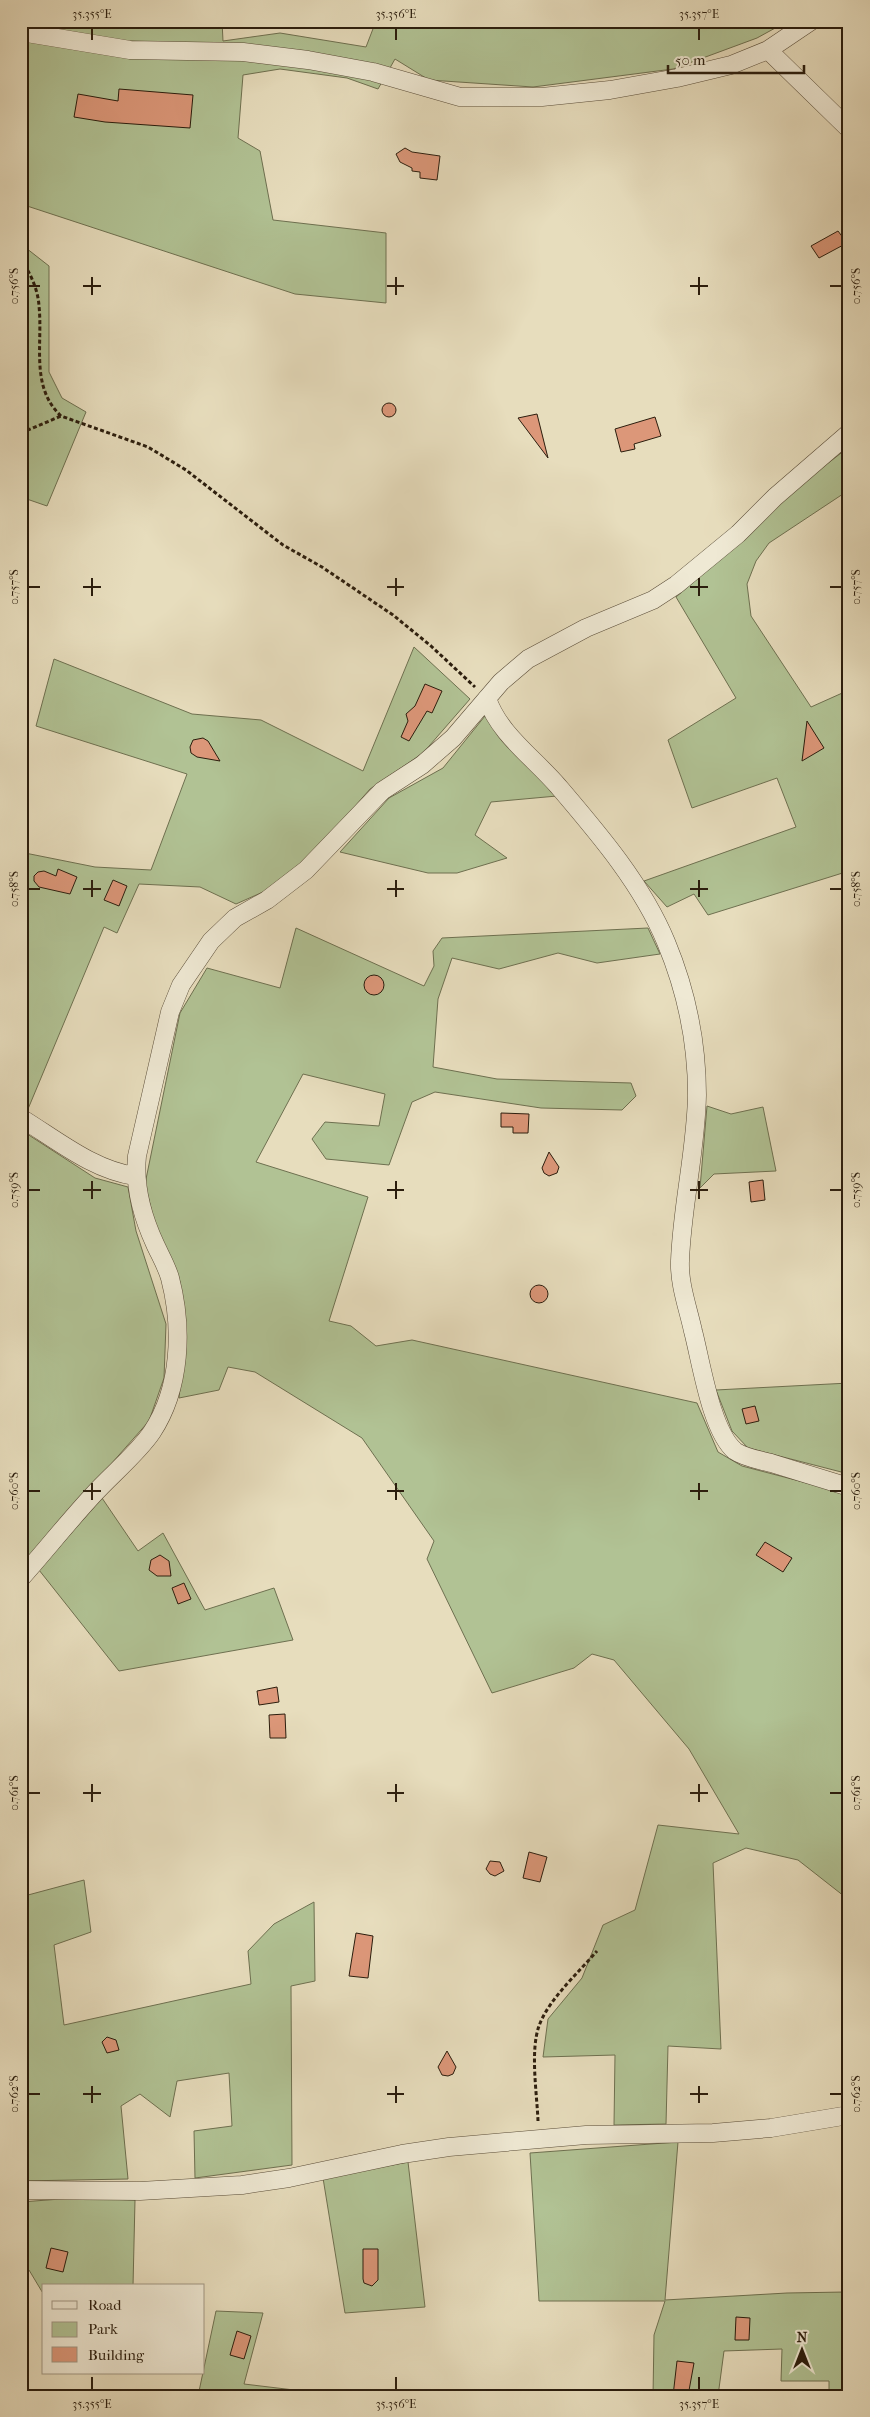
<svg xmlns="http://www.w3.org/2000/svg" width="870" height="2417" viewBox="0 0 870 2417" font-family="'IM FELL French Canon',serif">
<rect width="100%" height="100%" fill="#e7ddbd"/>
<filter id="stains"><feTurbulence type="fractalNoise" baseFrequency=".004" numOctaves="4"/><feColorMatrix values="0 0 0 0 .2 0 0 0 0 .09 0 0 0 0 .02 0 0 0 .5 -.17"/></filter>
<radialGradient id="worn" r=".72"><stop offset=".6" stop-color="#630" stop-opacity="0"/><stop offset="1" stop-color="#630" stop-opacity=".3"/></radialGradient>
<path fill="#b1c294" stroke="#6e7050" d="M21,21h201l1,20 57,-8 86,14 10,-26h412l-31,17 -84,31 -140,18 -104,-7 -34,-21 -17,30 -31,-11 -67,-9 -37,6 -5,63 22,13 13,69 113,13v70l-91,-9 -274,-90z
M21,239l5,9 23,18v106l13,26 24,14 -39,94 -26,-9z
M849,447v43l-80,53 -13,18 -9,23 4,32 60,91 38,-17v181l-141,44 -14,-21 -27,13 -23,-26 152,-54 -19,-49 -85,30 -24,-68 68,-42 -60,-101 26,-22 87,-82z
M414,647l56,52 -47,54 -53,36 -55,63 -43,36 -36,16 -36,-17 -61,-3 -22,49 -13,-6 -76,182 -7,-5v-244l4,-7 70,14 56,3 36,-96 -151,-48 18,-67 138,55 69,6 102,51z
M485,716l72,80 -66,6 -16,33 32,23 -50,15h-29l-88,-21 49,-54 54,-30z
M296,928l128,58 10,-20 -1,-15 9,-13 206,-10 12,26 -63,9 -39,-10 -59,16 -47,-11 -14,41 -5,68 64,12 134,4 5,13 -14,14 -81,-2 -106,-16 -23,10 -23,63 -63,-6 -14,-20 13,-17 54,4 6,-32 -82,-20 -47,88 112,35 -39,124 22,5 25,20 36,-6 285,63 21,49 24,14 107,28v406l-51,-40 -52,-12 -33,15 8,186 -53,-3 -2,78 -52,1 1,-70 -72,2 5,-38 34,-41 21,-53 32,-15 23,-85 81,9 -50,-85 -75,-89 -22,-6 -18,14 -82,25 -65,-134 7,-18 -72,-103 -107,-66 -27,-5 -9,23 -40,8 6,-65 -5,-51 -24,-53 -11,-45 35,-171 27,-45 73,20z
M707,1106l24,8 32,-7 13,64 -62,3 -14,14z
M21,1130l74,48 33,9 8,44 30,93 -2,54 -15,43 -128,145z
M849,1383v91l-101,-26 -16,-17 -16,-41z
M102,1498l36,53 25,-18 42,77 69,-22 19,52 -174,31 -80,-101z
M21,1868l7,27 56,-15 7,52 -37,13 10,80 187,-41 -3,-33 26,-27 40,-22 1,79 -24,5 1,179 -97,13 -1,-47 38,-5 -3,-53 -52,8 -7,36 -30,-23 -19,12 7,73 -107,2z
M678,2142l-13,158 122,-7 58,-1 4,-17v121h-20v-15h-48l1,-32 -58,2 -6,45h-65l1,-61 11,-34h-126l-9,-148z
M408,2162l17,145 -80,6 -22,-135z
M74,2198l61,2 -2,86h-89v9l-15,-25 -8,-3v-65z
M216,2311l47,2 -19,71 50,6v6h-96z"/>
<path fill="#dc9779" stroke="#2b1d0d" d="M119,89l74,6 -3,33 -85,-6 -31,-5 4,-23 40,7z
M405,148l7,4 28,4 -3,24 -17,-2v-6l-8,-1v-3l-12,-6 -4,-8z
M838,231l9,12 -28,15 -8,-12z
M382 410a7 7 0 1 1 14 0a7 7 0 1 1-14 0Z
M537,414l11,44 -30,-40z
M655,417l6,19 -27,8 1,5 -14,3 -6,-23z
M425,684l17,7 -10,22 -5,-2 -18,30 -8,-4 7,-16 -2,-7 9,-8z
M807,721l17,27 -22,13z
M203,738l5,3 12,20 -23,-4 -6,-4 -1,-6 3,-7z
M58,869l19,8 -7,17 -31,-7 -5,-6v-5l4,-4 6,-1 12,5z
M113,880l14,6 -8,20 -15,-6z
M364 985a10 10 0 1 1 20 0a10 10 0 1 1-20 0Z
M501,1113l28,1 -1,19h-15v-6h-12z
M549,1152l10,15 -2,6 -8,3 -5,-3 -2,-5z
M763,1180l2,20 -14,2 -2,-20z
M530 1294a9 9 0 1 1 18 0a9 9 0 1 1-18 0Z
M755,1406l4,15 -13,3 -4,-15z
M765,1542l27,16 -9,14 -27,-17z
M160,1555l9,6 2,15h-14l-8,-6 2,-10z
M184,1583l7,16 -13,5 -6,-16z
M277,1687l2,15 -20,3 -2,-14z
M285,1714l1,24h-16l-1,-23z
M529,1852l18,5 -7,25 -17,-4z
M490,1861l10,1 4,9 -9,5 -5,-2 -4,-5z
M356,1933l17,3 -5,42 -19,-2z
M107,2037l9,3 3,10 -12,3 -5,-11z
M447,2051l9,16 -3,7 -5,2 -6,-1 -4,-8z
M51,2248l17,4 -5,20 -17,-4z
M363,2249h15v31l-6,6 -8,-3 -1,-4z
M736,2317l14,1 -1,22h-14z
M237,2331l14,5 -7,23 -14,-4z
M677,2361l17,2 -6,33h-15z"/>
<g fill="none" stroke-linecap="round" stroke-linejoin="round">
<defs>
<path id="minor" d="M21,32l109,18 113,2 65,8 65,12 87,25h82l68,-7 67,-12 54,-13 37,-15 43,-29
M768,50l81,79
M487,698c11,35 47,60 71,88 40,47 84,98 108,156 20,48 31,101 31,153 -1,56 -15,110 -17,166 -1,23 8,47 13,70 8,30 18,100 42,120 10,7 25,9 36,12 26,8 52,16 78,24
M21,1118c36,22 72,52 114,58
M21,1578c24,-27 47,-56 72,-83 17,-19 45,-42 59,-63 29,-44 31,-104 18,-154 -3,-11 -10,-23 -15,-34 -13,-28 -21,-57 -18,-88l33,-144 11,-27 30,-44 24,-23 32,-18 39,-30 76,-79 40,-26 31,-27 48,-56 27,-23 58,-31 67,-28 23,-15 62,-51 37,-37 74,-64
M21,2190l119,1 102,-6 47,-7 113,-24 47,-7 137,-12 127,-2 58,-5 78,-13"/>
</defs>
<use href="#minor" stroke="#5a4d39" stroke-width="19"/>
<path stroke="#2b1d0d" stroke-width="3" stroke-dasharray="4 2.5" stroke-linecap="butt" d="M21,259c9,14 17,30 18,47 4,38 -9,81 22,110l87,31 38,23 97,75 39,22 71,48 38,31 44,41
M21,433l40,-17
M538,2121c-1,-27 -8,-70 1,-95 9,-26 40,-54 58,-75"/>
<use href="#minor" stroke="#efe9d4" stroke-width="18"/>
</g>
<path fill="none" stroke="#2b1d0d" stroke-width="2" d="M92,28v12M396,28v12M699,28v12M92,277v18M396,277v18M699,277v18M28,286h12M83,286h18M387,286h17M690,286h18M830,286h12M92,578v18M396,578v18M699,578v18M28,587h12M83,587h18M387,587h17M690,587h18M830,587h12M92,880v17M396,880v17M699,880v17M28,889h12M83,889h18M387,889h17M690,889h18M830,889h12M92,1181v18M396,1181v18M699,1181v18M28,1190h12M83,1190h18M387,1190h17M690,1190h18M830,1190h12M92,1483v17M396,1483v17M699,1483v17M28,1491h12M83,1491h18M387,1491h17M690,1491h18M830,1491h12M92,1784v18M396,1784v18M699,1784v18M28,1793h12M83,1793h18M387,1793h17M690,1793h18M830,1793h12M92,2086v17M396,2086v17M699,2086v17M28,2094h12M83,2094h18M387,2094h17M690,2094h18M830,2094h12M92,2377v13M396,2377v13M699,2377v13"/>
<rect width="870" height="2417" fill="none" stroke="#e7ddbd" stroke-width="55"/>
<rect x="42" y="2284" width="162" height="90" fill="#efe9d4" stroke="#a19784"/>
<rect x="52" y="2301" width="25" height="8" fill="#efe9d4" stroke="#a19784"/>
<text x="88" y="2310" font-size="15" fill="#2b1d0d">Road</text>
<rect x="52" y="2322" width="25" height="15" fill="#b1c294" stroke="#a19784"/>
<text x="88" y="2334" font-size="15" fill="#2b1d0d">Park</text>
<rect x="52" y="2347" width="25" height="15" fill="#dc9779" stroke="#a19784"/>
<text x="88" y="2360" font-size="15" fill="#2b1d0d">Building</text>
<g transform="translate(802 2350)" stroke="#efe9d4" stroke-width="4" paint-order="stroke">
<path d="M0-4L9 19L0 12L-9 19Z" fill="#2b1d0d"/>
<text y="-8" font-size="14" font-weight="bold" text-anchor="middle" fill="#2b1d0d">N</text>
</g>
<path d="M668 65v8h136v-8" fill="none" stroke="#2b1d0d" stroke-width="2.5"/>
<text x="675" y="65" font-size="15" fill="#2b1d0d" stroke="#efe9d4" stroke-width="4" paint-order="stroke">50 m</text>
<rect x="28" y="28" width="814" height="2362" fill="none" stroke="#2b1d0d" stroke-width="2"/>
<g font-size="12" text-anchor="middle" fill="#2b1d0d">
<text x="92" y="18">35.355°E</text>
<text x="396" y="18">35.356°E</text>
<text x="699" y="18">35.357°E</text>
<text transform="translate(14 286) rotate(-90)" y="4">0.756°S</text>
<text transform="translate(856 286) rotate(-90)" y="4">0.756°S</text>
<text transform="translate(14 587) rotate(-90)" y="4">0.757°S</text>
<text transform="translate(856 587) rotate(-90)" y="4">0.757°S</text>
<text transform="translate(14 889) rotate(-90)" y="4">0.758°S</text>
<text transform="translate(856 889) rotate(-90)" y="4">0.758°S</text>
<text transform="translate(14 1190) rotate(-90)" y="4">0.759°S</text>
<text transform="translate(856 1190) rotate(-90)" y="4">0.759°S</text>
<text transform="translate(14 1491) rotate(-90)" y="4">0.760°S</text>
<text transform="translate(856 1491) rotate(-90)" y="4">0.760°S</text>
<text transform="translate(14 1793) rotate(-90)" y="4">0.761°S</text>
<text transform="translate(856 1793) rotate(-90)" y="4">0.761°S</text>
<text transform="translate(14 2094) rotate(-90)" y="4">0.762°S</text>
<text transform="translate(856 2094) rotate(-90)" y="4">0.762°S</text>
<text x="92" y="2408">35.355°E</text>
<text x="396" y="2408">35.356°E</text>
<text x="699" y="2408">35.357°E</text>
</g>
<rect width="100%" height="100%" filter="url(#stains)"/>
<rect width="100%" height="100%" fill="url(#worn)"/>
</svg>
